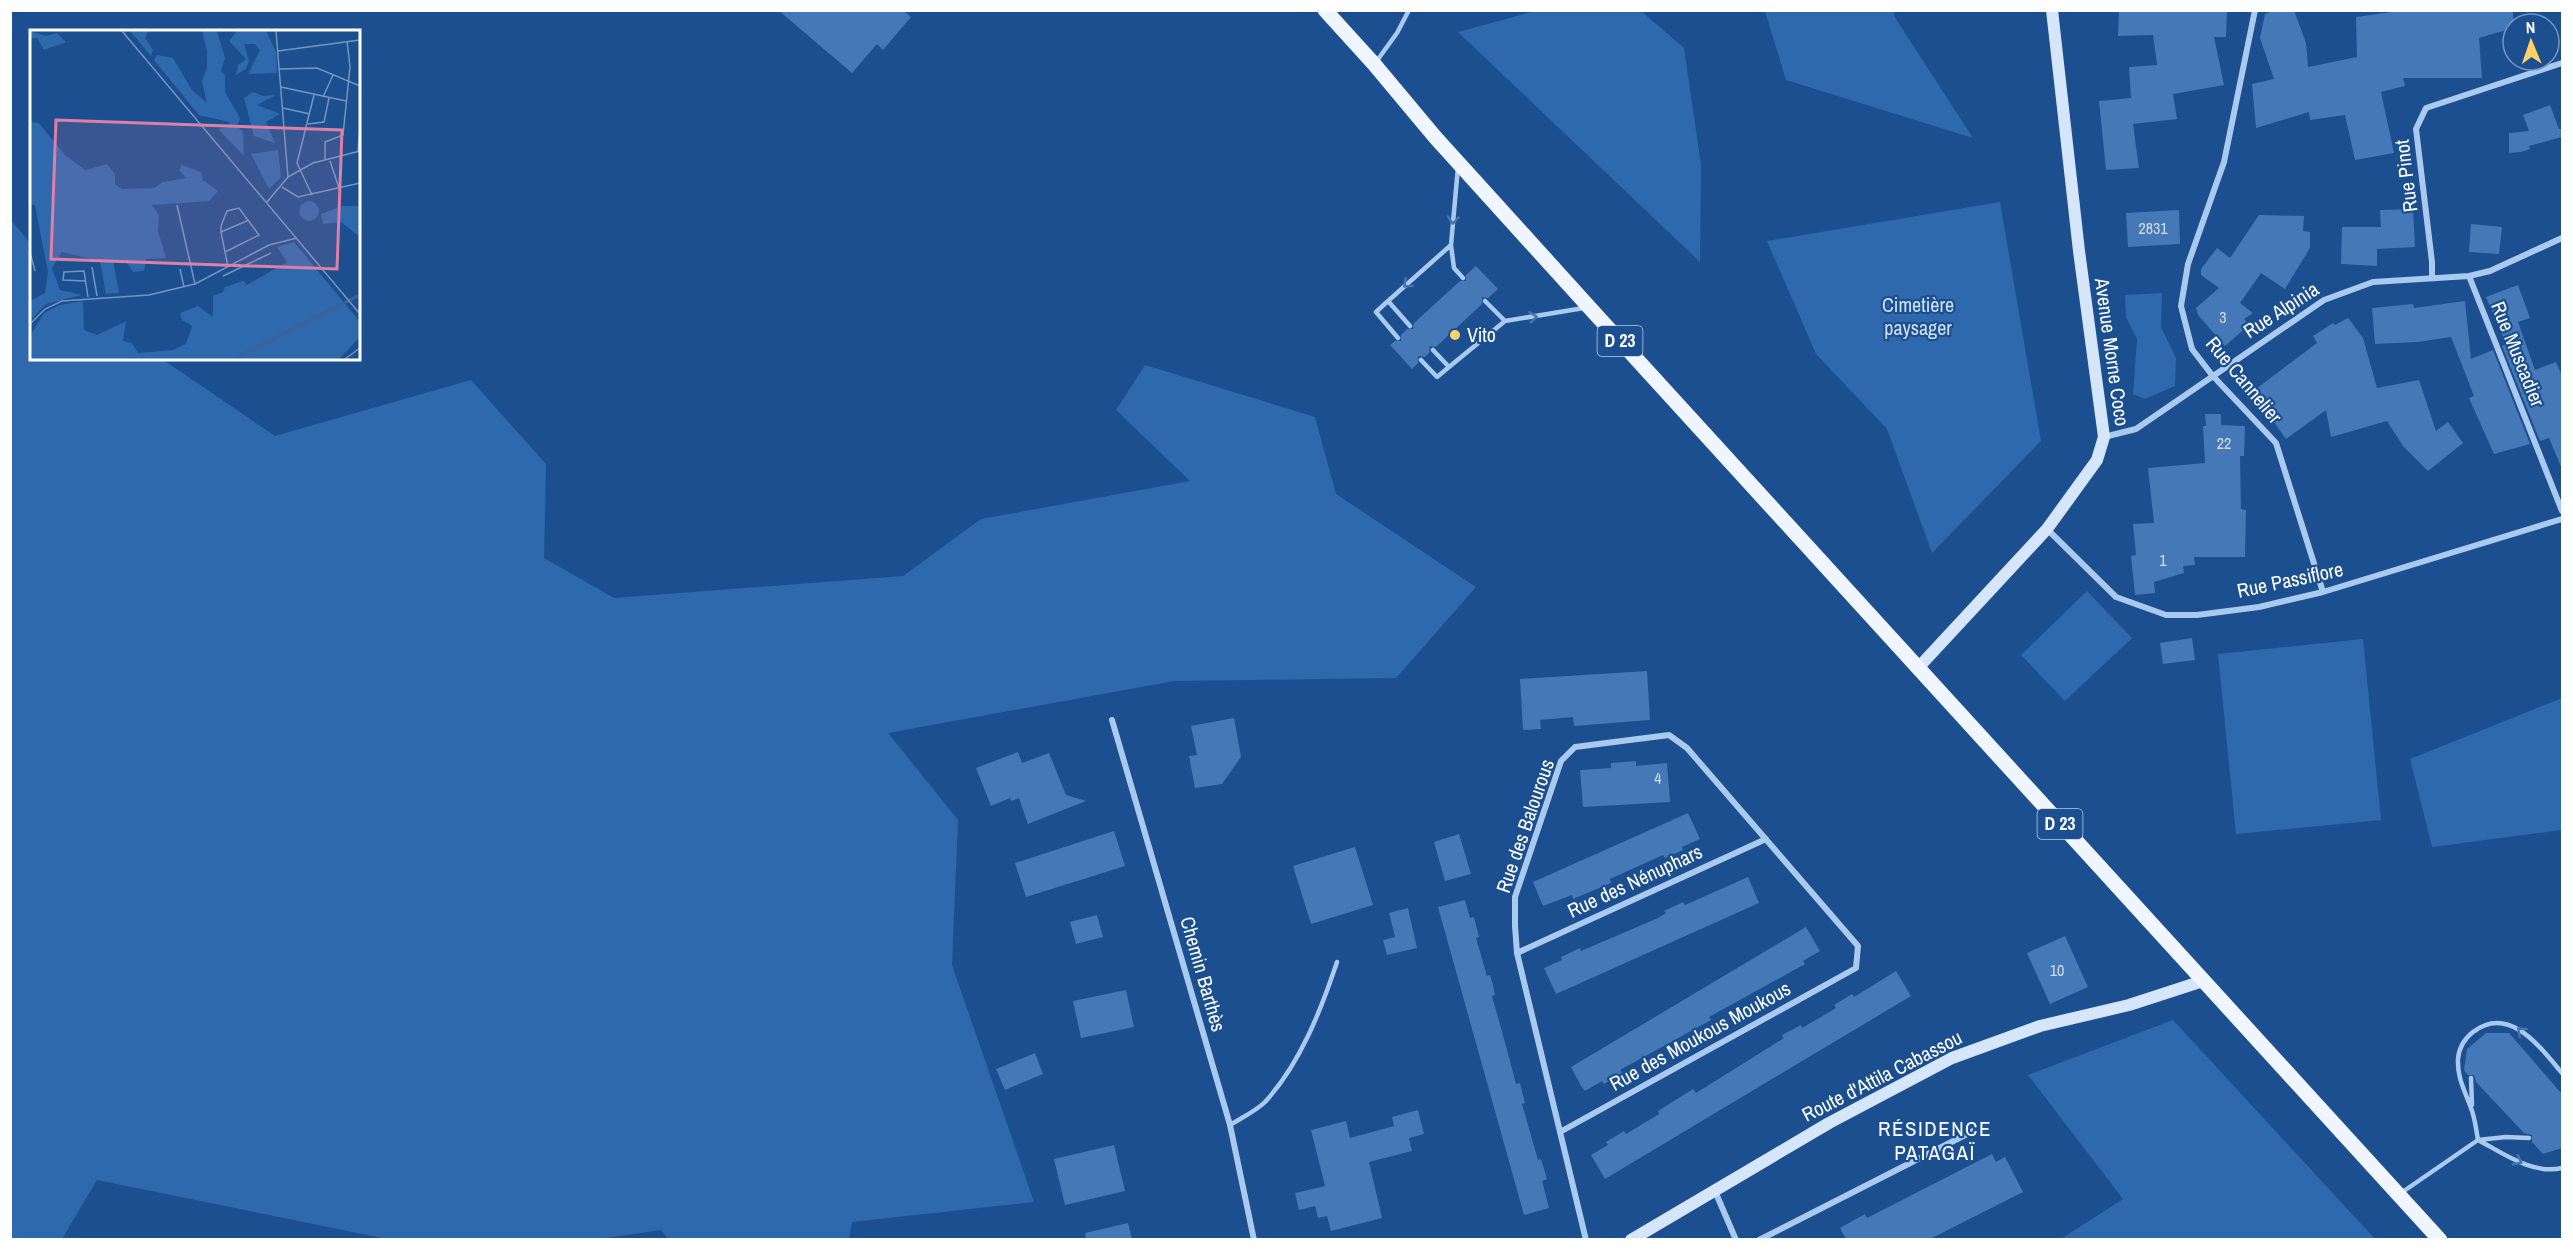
<svg xmlns="http://www.w3.org/2000/svg" width="2573" height="1250" viewBox="0 0 2573 1250" font-family="'Archivo Narrow',sans-serif">
<rect width="100%" height="100%" fill="#1b4f8f"/>
<path fill="#2e69ad" d="M1535,11h106l43,37 17,117 -1,97 -242,-230z
M1765,11h129v5l79,122 -187,-58z
M2000,202l41,239 -109,112 -45,-124 -71,-75 -49,-113z
M11,220l20,24 1,114 130,1 113,77 196,-56 75,84 -2,94 70,40 289,-22 78,-57 209,-38 -74,-71 29,-45 170,52 21,77 140,93 -80,91 -222,3 -286,52 70,87 -6,145 82,237 -182,20 -3,17h-181l-7,-9 -68,10 -206,-1 -290,-59 -35,59h-51z
M2162,293l-1,34 15,31 -1,28 -30,13 -12,-5 4,-55 -11,-22 -1,-22z
M2087,591l45,47 -67,63 -44,-46z
M2363,639l18,181 -145,14 -18,-180z
M2562,698v132l-130,17 -22,-88z
M2173,1020l202,219h-314l62,-40 -95,-124z"/>
<path fill="#4478b7" d="M778,10h125l8,7 -28,33 -6,-6 -25,29z
M2119,10h108l-1,27h-12l10,48 -51,9 4,25 -44,5 6,44 -33,2 -7,-69 32,-3 -2,-31 28,-2 -4,-30 -35,1z
M2275,10h19l12,33 2,24 49,-10 -1,-40 50,-7h107v18l-34,10 3,40h-79l2,8 -24,6 13,61 -39,7 -10,-45 -35,5 -1,-8 -53,16 -4,-44 22,-5 -14,-41 5,-24z
M2550,105l9,24h3v8l-33,9 1,3 -9,3 -12,1v-20l20,-2 -6,-16z
M2413,209l2,38 -38,2v17l-36,-2 1,-37h39l-1,-17z
M2179,210l1,34 -52,3 -2,-34z
M2259,215l45,1 -1,15 7,1v16l-25,41 -24,-16 -21,30 13,10 -9,6 5,6 -24,21 -27,-31 -2,-7 23,-20 -18,-13v-6l16,-21 13,10z
M2471,224l31,3 -3,27 -30,-2z
M1476,266l22,23 -10,9 -6,-1v7l-46,43 -6,-1 -1,7 -4,4 -7,-1v7l-6,6 -22,-24 5,-4h6v-6l6,-6h6l1,-6 46,-42h6v-6z
M2518,285l12,33 -12,4 17,48 21,-8 6,14v93l-13,-31 -9,3 -38,-95 4,-2 -20,-47z
M2465,301l6,58 22,-9 37,94 -36,10 -25,-56 5,-2 -23,-59 -33,5 -43,2 -3,-36 41,-4 1,4z
M2348,318l15,20 14,50 42,-8 17,51 12,-9 15,21 -35,28 -25,-25 -16,-25 -56,16 -5,-27 -40,29 -34,-47 65,-49 -4,-7 20,-13 2,2z
M2205,414h16v11l24,1 -1,30h-4l1,53 5,1 -1,47h-51l1,8 -12,1 1,7 -30,9 1,11 -20,2 -4,-39 5,-1 -3,-31 21,-1 -6,-55 57,-5 -2,-37h3z
M2192,638l3,22 -32,4 -3,-21z
M1647,671l3,49 -76,6 -1,-9 -33,3 1,9 -18,1 -3,-51z
M1234,718l7,39 -19,27 -27,4 -6,-32 8,-1 -6,-29z
M1018,752l4,11 27,-10 17,42 20,6 -58,23 -9,-26 -8,3 -1,-3 -19,8 -15,-38z
M1636,761v5l31,-3 3,39 -87,5 -3,-37 31,-2v-5z
M1688,813l12,26 -18,8 1,3 -18,8 -2,-3 -53,24 1,4 -38,16 -1,-4 -29,11 -10,-24z
M1114,831l11,35 -99,31 -11,-34z
M1459,834l12,40 -26,7 -11,-39z
M1355,847l18,58 -62,19 -18,-58z
M1748,877l11,26 -203,91 -12,-26 18,-8 -1,-3 19,-9 1,3 77,-33 8,-5 -2,-2 19,-9 2,3z
M1465,900l5,18 4,-1 5,20 -3,1 11,38 3,-1 3,10 2,10 -3,1 14,50 10,38 4,-1 5,20 -3,1 16,56 3,-1 6,20 -5,2 7,27 -25,7 -86,-308z
M1408,908l9,40 -30,7 -4,-15 12,-3 -6,-24z
M1097,915l6,22 -27,7 -6,-22z
M1806,927l14,24 -17,10 2,3 -96,53 2,3 -91,50 2,3 -18,11 -2,-3 -17,10 -4,-5 -10,-19z
M2065,936l23,51 -38,17 -23,-51z
M1896,971l15,25 -306,183 -14,-24 17,-10 -2,-3 18,-11 2,3 33,-20 -1,-3 35,-22 3,4 88,-55 -2,-3 19,-10 1,3 34,-20 -2,-3 18,-11 2,3z
M1126,990l8,37 -53,11 -8,-37z
M2486,1033h23l53,61v54l-19,6 -11,-12v-7l-8,-2 -48,-51 -2,-7h-6l-4,-5 3,-21z
M1035,1053l8,21 -38,16 -9,-21z
M1418,1110l6,24 -15,4 3,13 -43,11 13,56 -51,13 -4,-15 -9,2 -3,-12 -16,4 -4,-17 30,-7 -14,-56 35,-9 4,17 44,-12 -2,-9z
M1114,1145l11,46 -60,14 -11,-46z
M1992,1154l4,8 9,-5 18,35 -93,47h-84l-6,-11 25,-14 2,4z
M1128,1223l4,16h-46l-1,-6z"/>
<g fill="none" stroke-linecap="round" stroke-linejoin="round">
<path stroke="#a9c9ee" stroke-width="4.5" d="M1376,62l21,-29 12,-23
M1458,167l-7,78 3,23 9,10
M1388,301l-12,11 22,26
M1485,301l20,20 79,-13
M1410,326l-22,-25 63,-56
M1433,350l16,17 56,-46
M1421,360l16,17 12,-10
M2471,1078l1,27
M1230,1125c11,-7 26,-14 35,-23 35,-38 56,-92 72,-140
M2478,1140c-2,-11 -3,-22 -7,-32 -6,-17 -14,-30 -13,-49 1,-12 6,-20 15,-27 36,-28 67,15 89,41
M2478,1140c25,13 54,35 84,28
M2401,1193l77,-53 28,-3 23,1"/>
<path stroke="#a9c9ee" stroke-width="6" d="M2255,10l-31,152 -36,102 -7,42 11,43 20,26 64,68 47,149
M2469,276l93,235
M2432,277v-15l-16,-133 10,-21 136,-45
M2104,437l32,-8 188,-129 49,-18 96,-6 21,-5 72,-33
M2047,529l69,68 50,18h31l62,-8 64,-15 239,-73
M1112,720l118,405 24,115
M1517,953l249,-114
M1560,1132l296,-164 2,-22 -171,-198 -18,-13 -94,12 -14,14 -46,136v29l2,27 69,287
M1715,1191l21,49
M1759,1240l216,-110"/>
<path stroke="#d6e6fa" stroke-width="12" d="M1918,668l129,-139 50,-69 7,-23 -25,-186 -27,-241
M1631,1240l198,-117 123,-65 88,-32 89,-21 74,-24"/>
<path stroke="#f0f6ff" stroke-width="15" d="M1325,10l49,54 61,73 154,170 851,933"/>
</g>
<defs><path id="oneway-chevron" d="M-2-3.5L2.5 0L-2 3.5" fill="none" stroke-width="1.6" stroke-linecap="round" stroke-linejoin="round" transform="scale(1.5)"/></defs>
<g stroke="#4674ac">
<use href="#oneway-chevron" transform="translate(1453 220) rotate(95)"/>
<use href="#oneway-chevron" transform="translate(1407 284) rotate(138)"/>
<use href="#oneway-chevron" transform="translate(1533 317) rotate(-7)"/>
<use href="#oneway-chevron" transform="translate(2521 1031) rotate(-139)"/>
<use href="#oneway-chevron" transform="translate(2518 1161) rotate(28)"/>
</g>
<circle fill="#ffd166" stroke="#1b4f8f" stroke-width="2" cx="1455" cy="335" r="6"/>
<g text-anchor="middle" stroke-width="4.5" stroke-linejoin="round" paint-order="stroke">
<g font-size="16" fill="#d0dded">
<text x="2153" y="234">2831</text>
<text x="2223" y="323">3</text>
<text x="2224" y="449">22</text>
<text x="2163" y="566">1</text>
<text x="1658" y="784">4</text>
<text x="2057" y="976">10</text>
</g>
<g fill="#1b4f8f" stroke="#bbcadd" stroke-width="1.5">
<rect x="1597.5" y="326" width="45" height="30" rx="4.5"/>
<rect x="2037.5" y="809" width="45" height="30" rx="4.5"/>
</g>
<g font-size="18" font-weight="bold" fill="#fff">
<text x="1620" y="347">D 23</text>
<text x="2060" y="830">D 23</text>
</g>
<g font-size="20" fill="#fff" stroke="#1b4f8f">
<text transform="translate(2406 176) rotate(-97)" y="7">Rue Pinot</text>
<text transform="translate(2281 310) rotate(-33)" y="7">Rue Alpinia</text>
<text transform="translate(2112 352) rotate(82)" y="7">Avenue Morne Coco</text>
<text transform="translate(2518 354) rotate(68)" y="7">Rue Muscadier</text>
<text transform="translate(2244 380) rotate(50)" y="7">Rue Cannelier</text>
<text transform="translate(2290 580) rotate(-12)" y="7">Rue Passiflore</text>
<text transform="translate(1525 826) rotate(-71)" y="7">Rue des Balourous</text>
<text transform="translate(1635 881) rotate(-25)" y="7">Rue des Nénuphars</text>
<text transform="translate(1203 974) rotate(74)" y="7">Chemin Barthès</text>
<text transform="translate(1700 1036) rotate(-29)" y="7">Rue des Moukous Moukous</text>
<text transform="translate(1882 1076) rotate(-27)" y="7">Route d'Attila Cabassou</text>
</g>
<g font-size="20" fill="#cfe3fa" stroke="#1b4f8f">
<text x="1918" y="312">Cimetière<tspan x="1918" dy="23">paysager</tspan></text>
</g>
<g font-size="20" fill="#fff" stroke="#1b4f8f" text-anchor="start">
<text x="1467" y="342">Vito</text>
</g>
<g font-size="21" letter-spacing="1.5" fill="#fff" stroke="#1b4f8f">
<text x="1935" y="1136">RÉSIDENCE<tspan x="1935" dy="24">PATAGAÏ</tspan></text>
</g>
</g>
<g transform="translate(30 30)">
<rect width="330" height="330" fill="#1b4f8f"/>
<path d="M0,1l16,5 11,-3 9,9 -22,8 -7,-12 -7,1zM100,1h18l-3,7 8,12 -2,6zM172,1h15l8,27 -4,13 4,4v17l15,26 -3,8 6,6 1,24 -26,-27 12,-2 -1,-5 -30,-7 -45,-55 3,-5 16,3 19,32 15,13 -5,-22 5,-13v-17zM207,1h29l10,21 1,21 -29,1 12,-24 -5,-6h-11l5,17 -3,8 -10,6 2,-10 8,-6 -17,-18zM223,62l10,4 13,-1 -19,10 23,9 -14,8 9,21 -21,-7 -10,-38zM0,92l9,1 26,32 20,15 22,-6 8,10v10l7,5 32,-1 9,-6 23,-4 -7,-8 3,-5 19,7 2,8 15,11 -9,10 -57,4 7,10 -1,16 8,27 -20,1 -2,12 -11,1 -8,-12 -12,1 6,32 -13,1 -6,-33 -38,-9 -10,16 8,22 22,5 -36,9 -16,17v-20l15,-8 3,-21 -13,-67 -5,-1zM248,120l3,27 -12,12 -18,-35zM269 181a10 10 0 1 1 20 0a10 10 0 1 1-20 0ZM312,176h17l1,31 -19,-15 -18,2 -2,-10zM264,212l66,80v15l-21,22h-309v-23l14,-23 16,-8 23,-4 1,29 13,5 29,-14 -3,20 9,2 6,10 35,-3 13,-6 6,-18 -10,-6 -2,-7 18,-7 15,11v-21l10,-4 2,-5 18,-6 4,4 40,-23 -10,-15z" fill="#2e69ad"/>
<path fill="none" stroke="#3c6290" stroke-width="3" d="M204,329l126,-64"/>
<path fill="none" stroke="#7695bc" stroke-width="1.5" d="M92,1l238,283M248,21l82,-11M249,39l38,-1 43,18M251,57l65,14M293,67l10,-22M253,78l27,6M278,94l16,-2 5,-24M328,121l2,-24M295,130v-18l18,-7 7,-68 -3,-26M300,131l9,27M258,147l25,-14 47,-12M252,157l16,10 62,-14M282,165l-15,-32 17,-68M237,172l21,-25 -12,-146M147,175l18,79M191,202l28,-12M0,222l5,19M195,222l34,-17 -20,-27 -12,3 -6,15v6l7,35M62,237l5,29M150,239l4,18M193,246l48,-23M55,251l-22,-1 1,-8 20,-1 4,26M0,294l15,-15 17,-8 87,-6 46,-11 74,-39 28,-7M315,329l15,-11"/>
<path fill="#dd80a5" fill-opacity="0.15" stroke="#dd80a5" stroke-width="3" d="M26,90l286,10 -5,139 -286,-10z"/>
<rect width="330" height="330" fill="none" stroke="#fff" stroke-width="3"/>
</g>
<rect width="2573" height="1250" fill="none" stroke="#ffffff" stroke-width="24"/>
<g transform="translate(2531 42) rotate(358)"><circle r="28" fill="#1b4f8f" stroke="#7695bc" stroke-width="1.5"/>
<path d="M0-4.5L10 22L0 15L-10 22Z" fill="#ffd166"/>
<text y="-9" font-size="16" font-weight="bold" text-anchor="middle" fill="#ffffff">N</text>
</g>
</svg>
